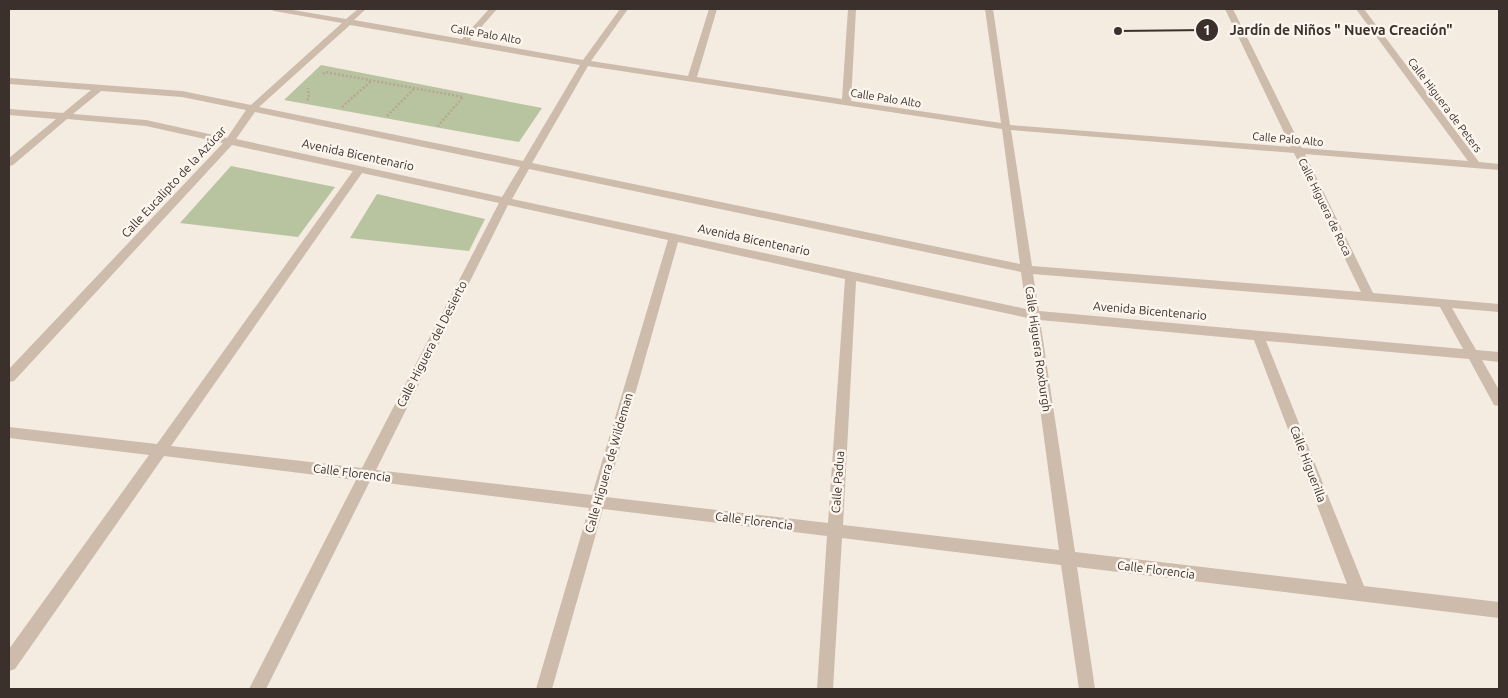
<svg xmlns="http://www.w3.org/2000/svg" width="1508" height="698" viewBox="0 0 1508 698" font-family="Ubuntu,sans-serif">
<rect width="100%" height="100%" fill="#f4ebe1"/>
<path fill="#b8c4a0" d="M321,65l221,43 -23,34 -235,-42z
M231,166l104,21 -37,50 -118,-14z
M377,194l108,25 -16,32 -119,-13z"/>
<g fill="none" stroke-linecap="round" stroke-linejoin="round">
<path stroke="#b9a596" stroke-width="2.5" stroke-dasharray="2 2" stroke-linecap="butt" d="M323,74l2,-2 138,25 -25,29
M307,100l2,-2 -1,-10
M342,107l29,-26
M387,116l27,-27"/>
<path fill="#cdbbac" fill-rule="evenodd" d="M270,9h17l59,10 12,-10h8l-12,11 108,19 27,-30h8l-27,31 113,20 37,-51h8l-37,52 97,15 21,-67h8l-20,68 145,22 6,-90h8l-5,92 150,22 -16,-114h8l17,116 281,22 -66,-138h8l69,139 166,13 -112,-152h8l115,153 20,2v6l-194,-16 68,139 126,11v8l-47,-4 24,42 23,2v10l-17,-2 17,30v16l-5,-1 -25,-46 -203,-18 98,245 135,16v16l-422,-51 18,122h-16l-18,-124 -219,-27 -9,151h-16l10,-153 -224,-27 -51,180h-16l53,-181 -219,-27 -104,208h-17l107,-209 -192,-24 -149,213 -6,2v-22l140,-194 -140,-17v-11l148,17 196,-273 -121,-26 -218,236 -5,1v-13l214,-226 -77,-17 -79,-7 -54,46 -4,1v-8l47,-39 -47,-4v-6l54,4 28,-23 -82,-6v-6l173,13 69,14 91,-82 -68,-12zM350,25l230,40 -57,96 -264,-54zM588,66l414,63 18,135 -488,-101zM101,91l81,6 64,13 -19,28 -81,-18 -73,-6zM255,112l265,55 -18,30 -266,-58zM1011,130l283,23 67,139 -329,-26zM529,169l492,103 5,37 -514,-110zM362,173l137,30 -137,265 -191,-22zM508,205l160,35 -76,255 -216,-25zM678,242l167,37 -17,244 -222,-26zM1033,274l407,33 23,42 -424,-38zM856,281l172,37 31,232 -216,-25zM1040,320l214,20 93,244 -272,-32z"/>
</g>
<g text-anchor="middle" stroke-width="5" stroke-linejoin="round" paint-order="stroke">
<g font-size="11" fill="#3b302b" stroke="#fbf5ee">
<text transform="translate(486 34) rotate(10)" y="4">Calle Palo Alto</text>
<text transform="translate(886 98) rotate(9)" y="4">Calle Palo Alto</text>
<text transform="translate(1445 105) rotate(53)" y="4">Calle Higuera de Peters</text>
<text transform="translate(1288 139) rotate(5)" y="4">Calle Palo Alto</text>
<text transform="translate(1325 207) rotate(64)" y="4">Calle Higuera de Roca</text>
</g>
<g font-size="12" fill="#3b302b" stroke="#fbf5ee">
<text transform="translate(358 155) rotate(12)" y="4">Avenida Bicentenario</text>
<text transform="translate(174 182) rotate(-47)" y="4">Calle Eucalipto de la Azúcar</text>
<text transform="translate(754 240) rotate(12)" y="4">Avenida Bicentenario</text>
<text transform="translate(1150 311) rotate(5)" y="4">Avenida Bicentenario</text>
<text transform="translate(432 344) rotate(-63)" y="4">Calle Higuera del Desierto</text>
<text transform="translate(1038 349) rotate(82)" y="4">Calle Higuera Roxburgh</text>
<text transform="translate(609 463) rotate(-74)" y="4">Calle Higuera de Wildeman</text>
<text transform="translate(1308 464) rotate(69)" y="4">Calle Higuerilla</text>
<text transform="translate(352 473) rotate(7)" y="4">Calle Florencia</text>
<text transform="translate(838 482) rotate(-86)" y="4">Calle Padua</text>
<text transform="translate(754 521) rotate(7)" y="4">Calle Florencia</text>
<text transform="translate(1156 570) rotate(7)" y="4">Calle Florencia</text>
</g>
</g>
<path fill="none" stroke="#3b302b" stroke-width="2" d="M1118 31L1207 30"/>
<g fill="#3b302b" stroke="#fbf5ee" stroke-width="2">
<circle cx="1118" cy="31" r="5"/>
<circle cx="1207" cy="30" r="12"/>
</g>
<g font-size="15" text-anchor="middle" font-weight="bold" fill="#fff">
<text x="1207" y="35">1</text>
</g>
<g font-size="14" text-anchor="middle" font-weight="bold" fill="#3b302b" stroke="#fbf5ee" stroke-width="5" stroke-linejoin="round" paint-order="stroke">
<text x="1341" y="35">Jardín de Niños " Nueva Creación"</text>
</g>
<rect width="1508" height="698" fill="none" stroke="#3b302b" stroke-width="20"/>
</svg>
